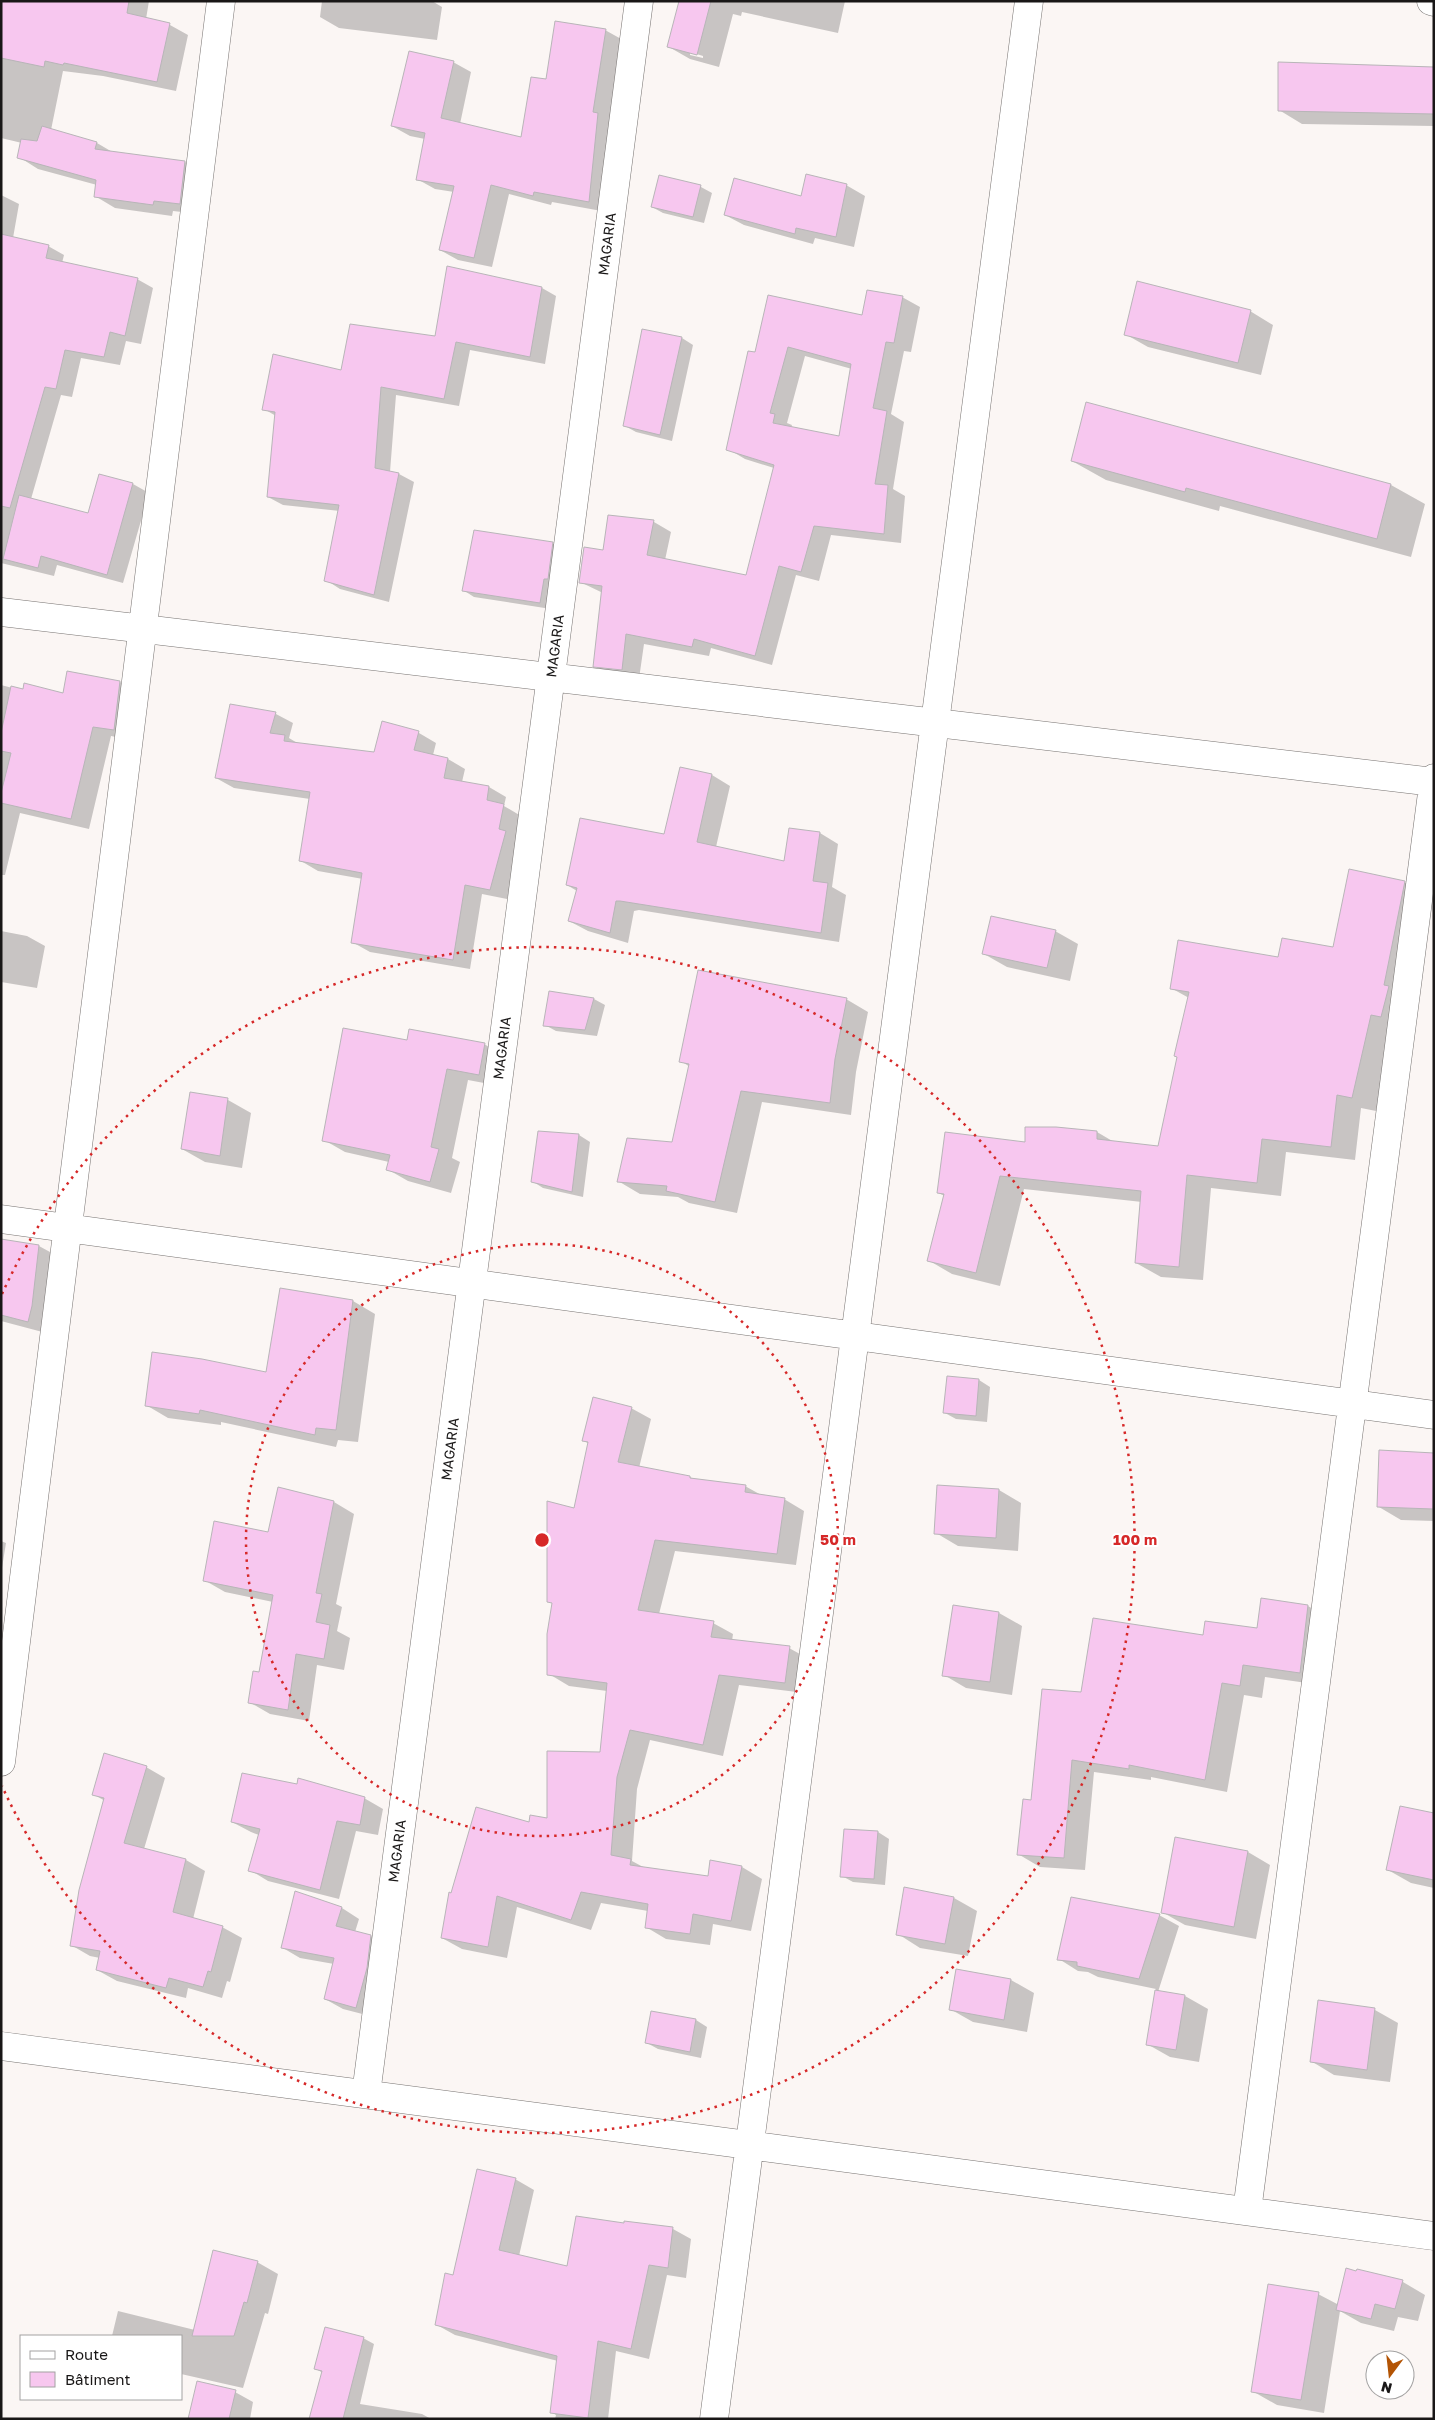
<svg xmlns="http://www.w3.org/2000/svg" width="1435" height="2420" viewBox="0 0 1435 2420" font-family="'Golos Text',sans-serif">
<rect width="100%" height="100%" fill="#fbf6f4"/>
<path fill="#0003" fill-rule="evenodd" d="M1,1h148l-3,18 24,6 18,10 -12,56 -73,-15 -40,-5 -12,59 46,13 17,10 71,9 19,12 -5,40 -26,-3 -1,5 -57,-8 -20,-12 2,-11 -59,-16 -19,-12 3,-14 -21,-5z
M322,1h110l10,6 -5,33 -98,-12 -19,-11z
M681,1h164l-7,32 -96,-21 -1,4 -8,-2 -14,53 -29,-8 -21,-12zM690,52l13,4v2l-13,-3z
M605,30l18,10 -16,172 -55,-10 -1,3 -42,-11 -17,73 -34,-7 -18,-10 14,-58 -19,-3 -18,-10 8,-40 -15,-3 -18,-10 61,-64 18,10 -11,52 62,15z
M1279,63l155,5v58l-132,-2 -23,-14z
M660,177l41,10 11,6 -8,30 -41,-10 -11,-6z
M846,185l19,11 -11,51 -39,-9 -2,6 -69,-19 -19,-10 77,-17z
M1,195l18,9 -6,34 35,8 16,9 -2,8 75,16 16,9 -12,56 -15,-3 -6,24 -39,-7 -9,39 -11,-2 -30,104 58,16 11,-40 33,9 16,9 -26,90 -66,-18 -3,11 -53,-13z
M448,268l94,20 14,8 -11,68 -75,-14 -11,56 -63,-11 -6,77 9,2 15,8 -25,120 -49,-13 -14,-9 14,-69 -57,-6 -15,-8 8,-81 -12,-7 78,-38 94,-34z
M902,297l18,10 -9,45 -7,-1 -13,63 13,8 -11,67 12,7 -4,47 -70,-8 -12,46 -23,-6 -24,90 -61,-17 -2,8 -65,-12 -5,35 -27,-3 -17,-10 8,-73 -23,-11 24,-31 5,-35 45,6 17,10 -6,28 82,16 27,-108 -29,-9 -17,-10 28,-95 107,-37zM805,356l47,13 -12,68 -49,-9 1,-3 -5,-2z
M1250,311l23,14 -12,50 -113,-28 -23,-13z
M682,338l11,7 -21,96 -36,-9 -11,-6z
M1087,403l304,82 34,19 -14,53 -191,-51 -1,5 -113,-31 -34,-19z
M552,543l11,7 -12,59 -77,-12 -11,-7z
M68,672l52,10 18,11 -6,47 -21,-4 -22,93 -69,-16 -15,62h-4v-190l23,6 40,4z
M276,714l17,9 -4,15 10,6 76,9 8,-30 36,10 17,10 -3,12 15,4 17,10 -3,13 27,5 17,10 -2,9 17,10 -5,22 6,4 -15,57 -25,-5 -12,75 -100,-17 -18,-10 11,-63 -45,-8 -17,-10 9,-62 -76,-11 -18,-10z
M712,775l18,11 -14,61 69,16 35,-30 18,11 -6,43 14,8 -7,47 -200,-32 -5,1 -6,32 -40,-12 -19,-10 8,-30 -10,-6 98,-49z
M1404,882l24,14 -52,215 -15,-3 -6,52 -69,-8 -5,44 -70,-8 -8,92 -42,-3 -25,-14 6,-61 -118,-13 -24,97 -48,-12 -24,-14 17,-64 -7,-3 118,-65 41,4 17,10 45,6 30,-150 -18,-10 108,-29 55,-11z
M1,931l26,5 18,10 -8,42 -36,-6z
M1055,931l23,13 -8,37 -63,-14 -23,-13z
M594,999l11,6 -8,31 -41,-5 -11,-6z
M846,999l22,13 -12,60 -5,43 -89,-13 -25,111 -48,-10 -11,-6 -38,-3 -22,-13 55,-38 17,-76 -9,-6z
M484,1044l21,12 -5,30 -32,-6 -16,78 8,4 -9,31 -43,-12 -21,-12 2,-7 -44,-10 -21,-12z
M191,1093l37,7 23,13 -9,55 -37,-6 -23,-13z
M539,1132l40,3 11,7 -7,55 -40,-9 -11,-7z
M1,1240l38,6 22,12 -11,76 -49,-13z
M281,1289l72,12 22,13 -17,128 -20,-2 -2,7 -115,-25v3l-53,-7 -22,-13 121,-31z
M979,1380l11,7 -3,35 -31,-3 -11,-6z
M631,1408l20,11 -12,49 51,9 5,3 50,6 18,10 21,3 20,12 -8,54 -121,-14 -16,63 54,9 20,11 -1,7 57,7 20,11 -4,34 -66,-8 -16,71 -73,-16 -13,49 -5,72 13,7 64,9 33,-10 20,12 -11,52 -38,-7 -3,21 -44,-6 -20,-12 2,-16 -47,-8 -10,27 -74,-23 -10,51 -45,-9 -20,-11 10,-44 78,-71 18,-4 53,-66 6,-62 -38,-5 -20,-12 4,-70 -4,-3 26,-92 14,-65 -6,-4z
M1434,1454v67l-33,-1 -22,-13z
M999,1490l22,13 -3,48 -60,-5 -22,-13z
M334,1502l20,12 -18,90 6,3 -5,24 13,7 -6,32 -27,-5 -8,56 -39,-7 -21,-12 11,-29 13,-71 -48,-10 -21,-12 65,-47z
M1,1541l5,2 -5,31z
M1262,1600l46,6 22,13 -9,66 -56,-8 -3,21 -18,-3 -17,97 -76,-15v3l-57,-8 -9,98 -45,-3 -22,-13 14,-53 50,-107 122,-57 54,-8z
M999,1613l23,13 -10,69 -46,-7 -22,-13z
M146,1767l19,11 -21,71 42,11 19,11 -12,48 29,8 20,11 -12,44 -3,-1 -5,17 -34,-10 -2,10 -69,-17 -20,-11 3,-12 -10,-2 -19,-11 34,-144 -12,-7z
M364,1798l19,11 -5,26 -22,-4 -17,68 -71,-18 -18,-11 9,-35 -8,-3 -19,-10z
M1434,1814v74l-23,-5 -23,-13z
M878,1832l11,7 -4,46 -32,-3 -11,-6z
M1248,1852l22,13 -14,74 -71,-14 -23,-13z
M296,1892l46,16 17,11 -4,13 16,4 17,10 -14,71 -31,-8 -18,-10 9,-35 -34,-6 -17,-10z
M954,1898l23,13 -9,45 -48,-8 -22,-14z
M1159,1915l20,11 -21,66 27,4 23,13 -9,53 -29,-5 -23,-13 9,-55 -58,-12 -10,-5 -10,-1 -19,-12z
M957,1971l54,9 23,13 -7,39 -54,-10 -23,-13z
M1320,2001l55,9 23,13 -8,59 -56,-7 -23,-14z
M652,2013l44,7 11,7 -6,31 -43,-9 -11,-6z
M515,2179l19,11 -15,66 49,12 57,-43 48,4 18,10 -5,39 -19,-3 -18,84 -33,-8 -8,68h-53l1,-4 -4,-3 6,-51 -103,-26 -18,-10 17,-49z
M257,2262l21,12 -10,40 -3,-1 -22,75 -62,-14v-38h-69l6,-25 77,19z
M1403,2282l22,13 -7,26 -20,-4 -4,14 -33,-8 -21,-12 -16,102 -47,-8 -23,-13 64,-98 21,11z
M363,2338l11,6 -14,60 62,10 9,5h-121l13,-46 -7,-4z
M235,2392l18,10 -3,17h-60z"/>
<path fill="#f7c7ef" stroke="#b8b5b8" fill-rule="evenodd" d="M1,1h128l-2,12 43,10 -13,59 -93,-19 -1,2 -18,-4 -1,6 -43,-9z
M679,1h32l-14,54 -30,-8z
M555,21l51,8 -13,83 5,1 -9,89 -55,-10 -1,4 -42,-11 -17,73 -35,-8 15,-64 -38,-6 9,-47 -34,-7 18,-75 45,10 -13,57 80,19 10,-60 15,2z
M1278,62l156,5v47l-156,-3z
M42,126l55,16 -2,7 90,12 -5,43 -26,-3 -1,4 -59,-8 2,-17 -79,-22 4,-19 16,2z
M806,174l41,10 -11,53 -40,-9 -1,6 -71,-19 10,-37 67,18z
M659,175l42,10 -8,32 -42,-10z
M1,234l48,11 -3,13 92,20 -13,58 -15,-4 -6,25 -39,-7 -9,39 -11,-2 -35,121 -9,-2z
M447,266l95,21 -12,70 -74,-15 -12,57 -63,-12 -6,81 24,5 -25,122 -50,-14 15,-76 -72,-8 8,-85 -13,-2 11,-56 68,16 9,-46 85,12z
M1137,281l114,29 -13,53 -114,-28z
M867,290l36,6 -9,47 -8,-1 -13,66 14,3 -12,73 13,1 -4,49 -70,-8 -13,46 -22,-6 -24,90 -61,-17 -2,8 -66,-13 -4,36 -29,-3 9,-81 -23,-3 5,-36 19,3 5,-35 46,5 -7,35 99,20 28,-110 -48,-15 22,-99 7,1 13,-57 94,20zM788,347l63,17 -12,72 -66,-13 2,-9 -5,-1z
M642,329l40,8 -22,98 -37,-9z
M1086,402l305,82 -14,55 -191,-51 -1,4 -114,-31z
M99,474l34,9 -26,92 -66,-19 -3,12 -35,-9 16,-64 69,18z
M474,530l79,12 -5,37h-4l-4,24 -78,-12z
M67,671l53,10 -6,49 -21,-3 -22,92 -70,-16v-10l10,-40 -10,-2v-18l10,-47 12,3 1,-6 39,10z
M230,704l46,8 -6,21 15,2 -1,6 90,11 8,-31 37,10 -5,19 34,8 -4,20 45,8 -2,14 17,4 -5,25 7,2 -16,59 -25,-5 -12,75 -102,-17 11,-70 -63,-12 11,-69 -95,-14z
M680,767l32,7 -15,68 87,19 5,-33 31,4 -7,49 15,2 -7,50 -201,-32h-4l-6,32 -42,-12 9,-33 -11,-3 14,-67 84,16z
M1349,869l56,12 -21,104 5,1 -8,31 -10,-2 -19,83 -15,-3 -6,52 -69,-8 -5,44 -70,-8 -8,92 -44,-4 6,-72 -141,-15 -24,97 -49,-12 17,-67 -7,-1 8,-61 80,10v-15h31l41,4v8l61,7 19,-89 -3,-1 15,-64 -19,-3 8,-49 100,17 4,-19 51,9z
M991,916l65,14 -9,38 -65,-14z
M698,970l149,28 -12,61 -5,44 -89,-12 -26,111 -49,-11 1,-5 -50,-4 10,-44 45,4 17,-78 -10,-2z
M549,991l45,7 -9,32 -42,-4z
M343,1028l64,12 2,-11 76,14 -6,32 -32,-6 -16,78 8,2 -9,33 -44,-12 4,-15 -68,-14z
M190,1092l38,6 -8,58 -39,-7z
M538,1131l41,3 -7,58 -41,-10z
M1,1239l38,6 -7,61 -4,16 -27,-7z
M280,1288l73,12 -17,130 -20,-2 -1,7 -115,-25 -1,4 -54,-8 7,-54 50,7 64,13z
M947,1376l32,3 -3,37 -33,-3z
M593,1397l39,10 -14,55 72,14v2l56,7 -1,7 40,6 -8,56 -122,-14 -17,70 76,11 -3,16 79,9 -5,37 -66,-8 -16,70 -73,-15 -13,47 -6,78 20,4 -1,6 78,11 2,-16 32,6 -11,55 -38,-7 -3,20 -45,-6 3,-24 -67,-12 -10,28 -74,-24 -9,51 -47,-9 8,-46 2,1 25,-86 53,15 1,-7 17,3v-67l53,1 7,-69 -60,-8v-41l5,-31 -5,-1v-101l27,7 14,-66 -6,-1z
M1379,1450l55,3 -1,56 -56,-2z
M937,1485l62,4 -3,49 -62,-4z
M278,1487l56,14 -18,92 6,1 -6,28 14,3 -6,34 -28,-5 -8,56 -40,-7 5,-32 6,1 14,-77 -70,-14 11,-60 54,11z
M1261,1598l47,7 -8,68 -57,-8 -3,21 -18,-3 -17,97 -76,-15v4l-57,-9 -8,98 -47,-3 6,-56 8,1 11,-111 39,3 12,-74 110,17 2,-14 52,7z
M953,1605l46,7 -9,70 -48,-6z
M104,1753l43,13 -23,77 62,16 -13,53 50,14 -12,46 -3,-1 -5,16 -34,-9 -3,10 -70,-18 4,-19 -30,-5 9,-56 25,-92 -12,-3z
M242,1773l55,11 1,-6 67,19 -5,28 -23,-4 -17,69 -72,-19 12,-42 -29,-7z
M1400,1806l34,7v67l-48,-10z
M844,1829l34,2 -4,48 -34,-2z
M1175,1837l73,14 -14,76 -73,-14z
M904,1887l50,10 -9,47 -49,-9z
M295,1891l47,16 -6,19 35,9 -4,33 -11,40 -32,-9 10,-41 -53,-10z
M1071,1897l89,17 -21,65 -62,-13v-4l-20,-2z
M956,1969l55,10 -7,41 -55,-10z
M1155,1990l30,5 -9,55 -30,-5z
M1318,2000l57,8 -8,62 -57,-8z
M651,2011l45,8 -6,33 -45,-9z
M477,2169l39,9 -17,72 68,16 9,-50 48,7v-2l49,6 -5,41 -19,-3 -18,84 -33,-8 -10,77 -38,-5 7,-57 -122,-31 10,-52 8,2z
M213,2250l45,11 -11,42 -3,-1 -10,34h-42z
M1346,2268l10,3 1,-2 46,11 -8,29 -20,-5 -4,15 -35,-9z
M1268,2284l51,8 -18,108 -50,-8z
M325,2327l39,10 -21,82h-34l13,-48 -8,-2z
M197,2381l39,9 -7,29h-41z"/>
<g fill="none" stroke-linecap="round" stroke-linejoin="round">
<defs>
<path id="street" d="M1431,1l3,1
M1,612l1433,170
M1,1219l1433,196
M1,1762l220,-1761
M1,2046l1433,190
M366,2094l273,-2093
M1247,2211l187,-1433
M714,2419l315,-2418"/>
</defs>
<use href="#street" stroke="#777371" stroke-width="29"/>
<use href="#street" stroke="#fff" stroke-width="28"/>
</g>
<g fill="none" stroke="#d62828" stroke-width="2.5" stroke-dasharray="2.5 5">
<circle cx="542" cy="1540" r="296"/>
<path d="M2 1294A593 593 0 1 1 2 1786"/>
</g>
<g text-anchor="middle" stroke-width="4" stroke-linejoin="round" paint-order="stroke">
<g font-size="14" fill="#191717" stroke="#fff">
<text transform="translate(607 244) rotate(-83)" y="5">MAGARIA</text>
<text transform="translate(555 646) rotate(-83)" y="5">MAGARIA</text>
<text transform="translate(502 1048) rotate(-83)" y="5">MAGARIA</text>
<text transform="translate(450 1449) rotate(-83)" y="5">MAGARIA</text>
<text transform="translate(397 1851) rotate(-83)" y="5">MAGARIA</text>
</g>
</g>
<circle cx="542" cy="1540" r="8" fill="#d62828" stroke="#fff" stroke-width="2.5"/>
<g font-size="15" text-anchor="middle" font-weight="bold" fill="#d62828" stroke="#fff" stroke-width="4" stroke-linejoin="round" paint-order="stroke">
<text x="838" y="1545">50 m</text>
<text x="1135" y="1545">100 m</text>
</g>
<rect width="1435" height="2420" fill="none" stroke="#191717" stroke-width="5"/>
<rect x="20" y="2335" width="162" height="65" fill="#ffffff" stroke="#a3a2a2"/>
<rect x="30" y="2351" width="25" height="8" fill="#ffffff" stroke="#a3a2a2"/>
<text x="65" y="2360" font-size="15" fill="#191717">Route</text>
<rect x="30" y="2372" width="25" height="15" fill="#f7c7ef" stroke="#a3a2a2"/>
<text x="65" y="2385" font-size="15" fill="#191717">Bâtiment</text>
<g transform="translate(1390 2375) rotate(195)"><circle r="24" fill="#ffffff" stroke="#a3a2a2"/>
<path d="M0-4L9 19L0 12L-9 19Z" fill="#b35404"/>
<text y="-8" font-size="14" font-weight="bold" text-anchor="middle" fill="#191717">N</text>
</g>
</svg>
